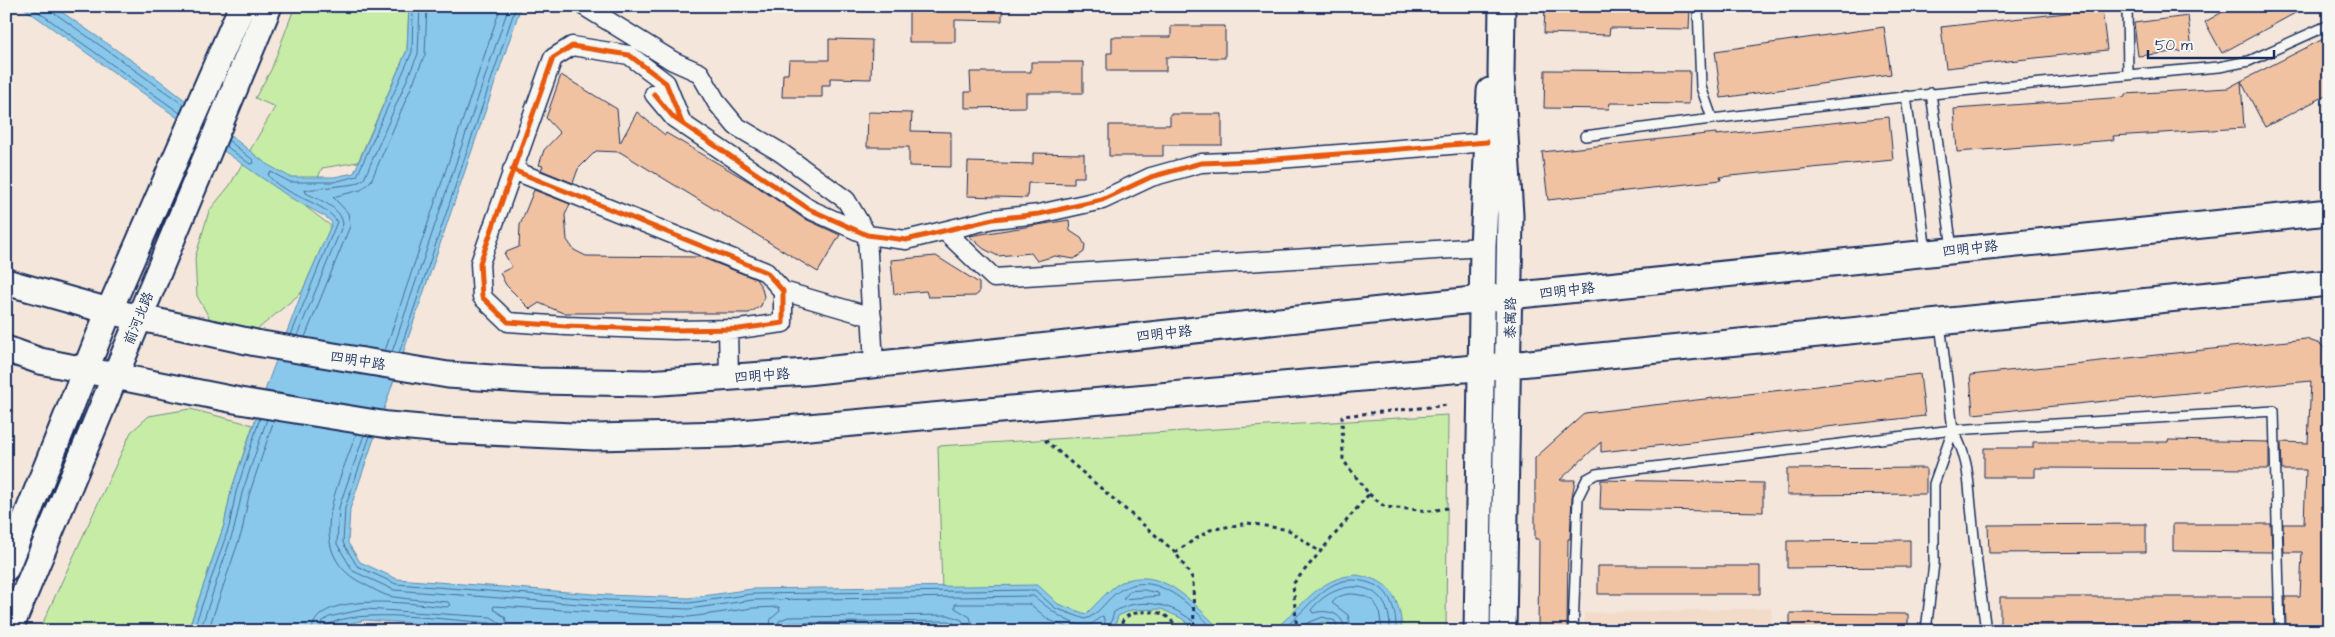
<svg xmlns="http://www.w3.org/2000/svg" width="2335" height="637" viewBox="0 0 2335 637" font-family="'Architects Daughter','LXGW WenKai TC',sans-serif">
<rect width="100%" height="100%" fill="#f4e6da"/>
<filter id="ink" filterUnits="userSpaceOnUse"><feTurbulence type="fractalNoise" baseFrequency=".02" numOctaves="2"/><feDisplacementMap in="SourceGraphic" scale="10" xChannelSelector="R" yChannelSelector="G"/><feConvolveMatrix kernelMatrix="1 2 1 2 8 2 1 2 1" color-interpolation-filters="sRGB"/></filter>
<g filter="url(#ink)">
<path fill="#f3dbc9" d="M1771,608l1,23h-188v-18z"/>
<path fill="#c7eca6" stroke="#718e82" d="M295,6h114l-2,44 -49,112 -36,6 -16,39 25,19 -29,66 -44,37 -48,-10 -13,-23 -2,-38 14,-47 21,-26 45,-78 -20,-9 16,-28z
M190,409l63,16 -22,66 -7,34 -36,106h-149l92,-199 18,-16z
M1448,415l-2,216h-351l-153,-39 -4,-146z"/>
<path fill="#89c8ea" stroke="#5d8bb2" d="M21,6h32l101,70 114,89 22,12h44l20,-4 53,-123 2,-44h112l-171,503 -2,34 12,19 37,17 210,16 82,3 63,-9 286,-4 20,19 28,10c11,-10 26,-30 41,-34 40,-12 70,28 95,51h-25l-16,-13 -20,-9 -29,1 -14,6 -2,7 4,8h-159l-13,-5 -173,2 -16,3h-232l-162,-11 -31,7 -6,4h-140l36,-106 7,-34 37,-109 34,-90 30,-69 -6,-6 -35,-19 -32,-22z
M1357,575c9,2 19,4 26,9 13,8 20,33 18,47h-67l-2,-6 -10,-3 -17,9h-34c31,-21 45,-54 86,-56z"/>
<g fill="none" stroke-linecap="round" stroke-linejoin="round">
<path stroke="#476c96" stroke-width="1" d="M30,6l150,107
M51,6l2,6 131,93
M226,146l24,18 4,-1 -1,-3 -25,-20
M291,335l46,-113c-10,-20 -59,-28 -69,-48l3,-2 19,10h44l23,-6 55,-124 1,-46
M297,336l46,-112c-2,-17 -24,-24 -37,-31l-1,-3 50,-6 9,-5 54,-125 2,-48
M305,337l45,-111 -2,-13 -15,-16 28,-7 10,-9 54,-126 2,-49
M385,351l116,-345
M392,352l117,-346
M399,353l117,-347
M364,435l-25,72 -2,37 16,27 41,19 212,16 83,3 64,-9 280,-4c13,9 35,31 54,29 7,0 10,-7 16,-9l4,15
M370,436l-25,72 -2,35 14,23 39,18 211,16 82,3 63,-9 283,-4 20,18 30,11c12,-3 20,-17 30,-25 37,-29 74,9 100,37
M1144,590l14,3 1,3 -36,3 7,-8z
M193,631l36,-104 7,-35 24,-74
M200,631l34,-102 8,-36 25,-74
M208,631l34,-100 7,-36 25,-75
M312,631c2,-43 108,-26 135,-24l3,-2 -2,-3c-18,-2 -36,-2 -54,-5 -9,-1 -19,-7 -28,-12 -66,-30 -27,-101 -10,-151
M320,631l2,-9 7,-5 36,-8 126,8 8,5 3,9
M326,631l1,-5c24,-20 130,-5 163,-3l4,3 2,5
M509,631l-4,-14 -12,-8 1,-3 195,11 64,-9 26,-1 1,4 -9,8 -2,12
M776,631l3,-10 9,-4 160,-2 14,5 4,11
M783,631l1,-5 4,-3 160,-2 10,4 2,6
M974,631l-4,-14 -15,-9v-4h75l19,16 27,11
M1114,631l-3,-9 3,-10c24,-15 55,-9 76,7 5,4 9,6 9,12
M1280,631c33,-23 49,-67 97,-45 15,7 20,30 19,45
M1303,631l2,-7 18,-7 12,4 4,10
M1345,631c-1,-18 -17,-22 -32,-18l-2,-3c27,-35 81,-32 79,21
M1352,631l-4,-16 -16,-12c10,-13 28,-10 41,-3l6,10 3,21"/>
</g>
<path fill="#f1c2a1" stroke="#1b2f5e" d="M1002,6v15l-47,-1v22h-46v-35z
M1545,6h145l-1,23 -79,-1 -1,7 -65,-2z
M2233,6h75l-86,47 -17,-31z
M2102,9l5,41 -161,18 -5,-41z
M2188,16l4,34 -54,6 -4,-33z
M1171,26h54v32l-59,-1v14h-59v-18h5v-16h59z
M1884,27l7,47 -170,24 -6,-47z
M2329,36v58l-64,33 -24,-46z
M829,39l43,1 -1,39 -41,-1v7h-8v12h-40l1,-23h5l1,-14h40z
M1031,62h52v31h-57v14l-61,1v-16h6l-1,-20h61z
M1545,70l145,1 -1,33 -79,-1 -1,6 -65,-1z
M561,75l56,34 3,34 17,-31 28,23 1,-2 89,52 48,33 37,17 -22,37 -198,-120 -24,-1 -18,18 -5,14 -32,-13 2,-4 -4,-1 5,-15 16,-17 -14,-15z
M2241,81l3,47 -131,8 1,4 -157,12 -3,-43 171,-12v-3l103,-6z
M868,112l44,1 -1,18 40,1v35l-42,-1v-19h-42z
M1170,114h52v31h-59v11h-54v-31h61z
M1889,117l4,43 -173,17 1,3 -173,20 -6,-48 174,-19v2z
M1033,153l51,1v23h-10v7l-46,-1 -1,15 -60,-2 1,-34 65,2z
M534,190l36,14 -5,11 2,25 7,10 12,6 114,1 56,22 6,9 2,9 -3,9 -12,7h-186l-24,-10 -9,6 -24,-24 -6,-12 12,-6 -8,-14 15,-6 1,-22z
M1069,220l1,11 11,7 4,7 -1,7 -10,7 -19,-3 -18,5 -6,-8 -33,3 -14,-7 -15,-13z
M936,256l43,27v10l-4,3 -47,1 -2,-6 -32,3 -3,-34z
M2306,339l14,5 9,8 -2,279h-29l1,-6h-13l-1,-28h15l2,-45h-18l-1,-28h21l2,-54h-24l-1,-28 27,1 3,-62 -338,33 -3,-39z
M1920,374l5,42 -324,36v-10l-41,38h15l-3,17 -2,42h-2l-1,92h-29l1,-92h-4v-81l50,-45z
M2168,440l101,2v27l-234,-1v9h-51v-29h49v-6h135z
M1926,468v26l-139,1v-26z
M1601,480l162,3v29l-163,-3z
M2146,524v28l-157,1 -1,-28z
M2173,524h98l1,28 -99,-1z
M1910,540v27l-123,1v-27z
M1598,566h162v28h-162z
M2000,597h273l1,28h-274z
M1790,613l118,1v17h-118z"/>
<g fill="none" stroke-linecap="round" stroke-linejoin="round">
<defs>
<path id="lane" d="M1698,6l3,81 11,31
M2127,6l1,69
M1931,93l21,156
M1906,96l20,156
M1585,136c211,-30 422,-51 634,-69l30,-6 80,-36
M1953,430c17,31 15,52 19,86 3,38 9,76 14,115
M1573,631l5,-134 9,-18 9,-5 357,-44 321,-19 6,220
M1926,631l8,-68v-79l19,-54 -13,-107"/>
<path id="street" d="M584,6l89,55 27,12 17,30 19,23 44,26 66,48 21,35 7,130
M654,94l20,24 135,91 58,26 39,5 87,-21 46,-5 63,-14 49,-23 50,-14 52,-2 234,-19
M512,170h1l253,102 17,19v32l-44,6 -65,1 -108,-4 -58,-4 -26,-25 -2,-34 33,-93 40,-112 19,-12 57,9 37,28 16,40
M945,231l49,47 489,-31
M783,291l89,26
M728,329l1,48"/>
<path id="secondary" d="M1502,6l-1,67 9,142 -7,416
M6,282l103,29 147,32 192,32 90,6 109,2 159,-11 704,-76 819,-84
M6,349l34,12 200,40 148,24 56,5 150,7 135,-3 780,-69 820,-82
M6,568l103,-257 133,-305
M9,631l260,-625
M1477,631l6,-384 7,-156"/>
</defs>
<use href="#lane" stroke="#1b2f5e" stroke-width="12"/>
<use href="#street" stroke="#1b2f5e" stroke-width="21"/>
<use href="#secondary" stroke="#1b2f5e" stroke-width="29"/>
<path stroke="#1b2f5e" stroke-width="3" stroke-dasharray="4 4" stroke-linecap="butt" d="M1045,440l130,112 18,27 1,52
M1369,494l16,13 46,4 16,-3
M1175,552l35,-22 38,-7 41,7 31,22
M1123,631c-9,-20 28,-22 40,-17 7,4 12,11 18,17
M1297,631l-4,-47 76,-90 -26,-34 -1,-44 107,-11
M1316,631h9"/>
<use href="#lane" stroke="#f6f6f2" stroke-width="9"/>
<use href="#street" stroke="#f6f6f2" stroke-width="18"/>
<use href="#secondary" stroke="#f6f6f2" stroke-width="25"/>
<defs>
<path id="cycleway" d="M654,94l20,24 135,91 58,26 39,5 87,-21 46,-5 63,-14 49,-23 50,-14 52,-2 234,-19
M512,170h1l253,102 17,19v32l-44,6 -65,1 -108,-4 -58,-4 -26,-25 -2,-34 33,-93 40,-112 19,-12 57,9 37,28 16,40"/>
</defs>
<use href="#cycleway" stroke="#f6f6f2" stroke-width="8"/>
<use href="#cycleway" stroke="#e8590c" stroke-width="5"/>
</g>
</g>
<g text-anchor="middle" stroke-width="4" stroke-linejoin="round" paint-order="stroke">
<g font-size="14" fill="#1b2f5e" stroke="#f6f6f2">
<text transform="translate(1970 248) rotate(-6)" y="5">四明中路</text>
<text transform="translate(1567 290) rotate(-6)" y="5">四明中路</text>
<text transform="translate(138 318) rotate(-68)" y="5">前河北路</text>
<text transform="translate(1510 318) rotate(-89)" y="5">泰寓路</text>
<text transform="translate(1164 333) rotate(-6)" y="5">四明中路</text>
<text transform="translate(358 360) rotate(9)" y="5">四明中路</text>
<text transform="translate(762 375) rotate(-4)" y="5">四明中路</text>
</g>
</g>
<rect width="2335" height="637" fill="none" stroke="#f6f6f2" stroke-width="25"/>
<rect x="12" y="12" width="2310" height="612" fill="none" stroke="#1b2f5e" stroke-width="2" filter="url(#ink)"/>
<path d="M2148 50v8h126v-8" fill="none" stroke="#1b2f5e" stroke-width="2.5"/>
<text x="2155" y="50" font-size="15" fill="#1b2f5e" stroke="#f6f6f2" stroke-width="4" paint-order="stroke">50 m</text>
</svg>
